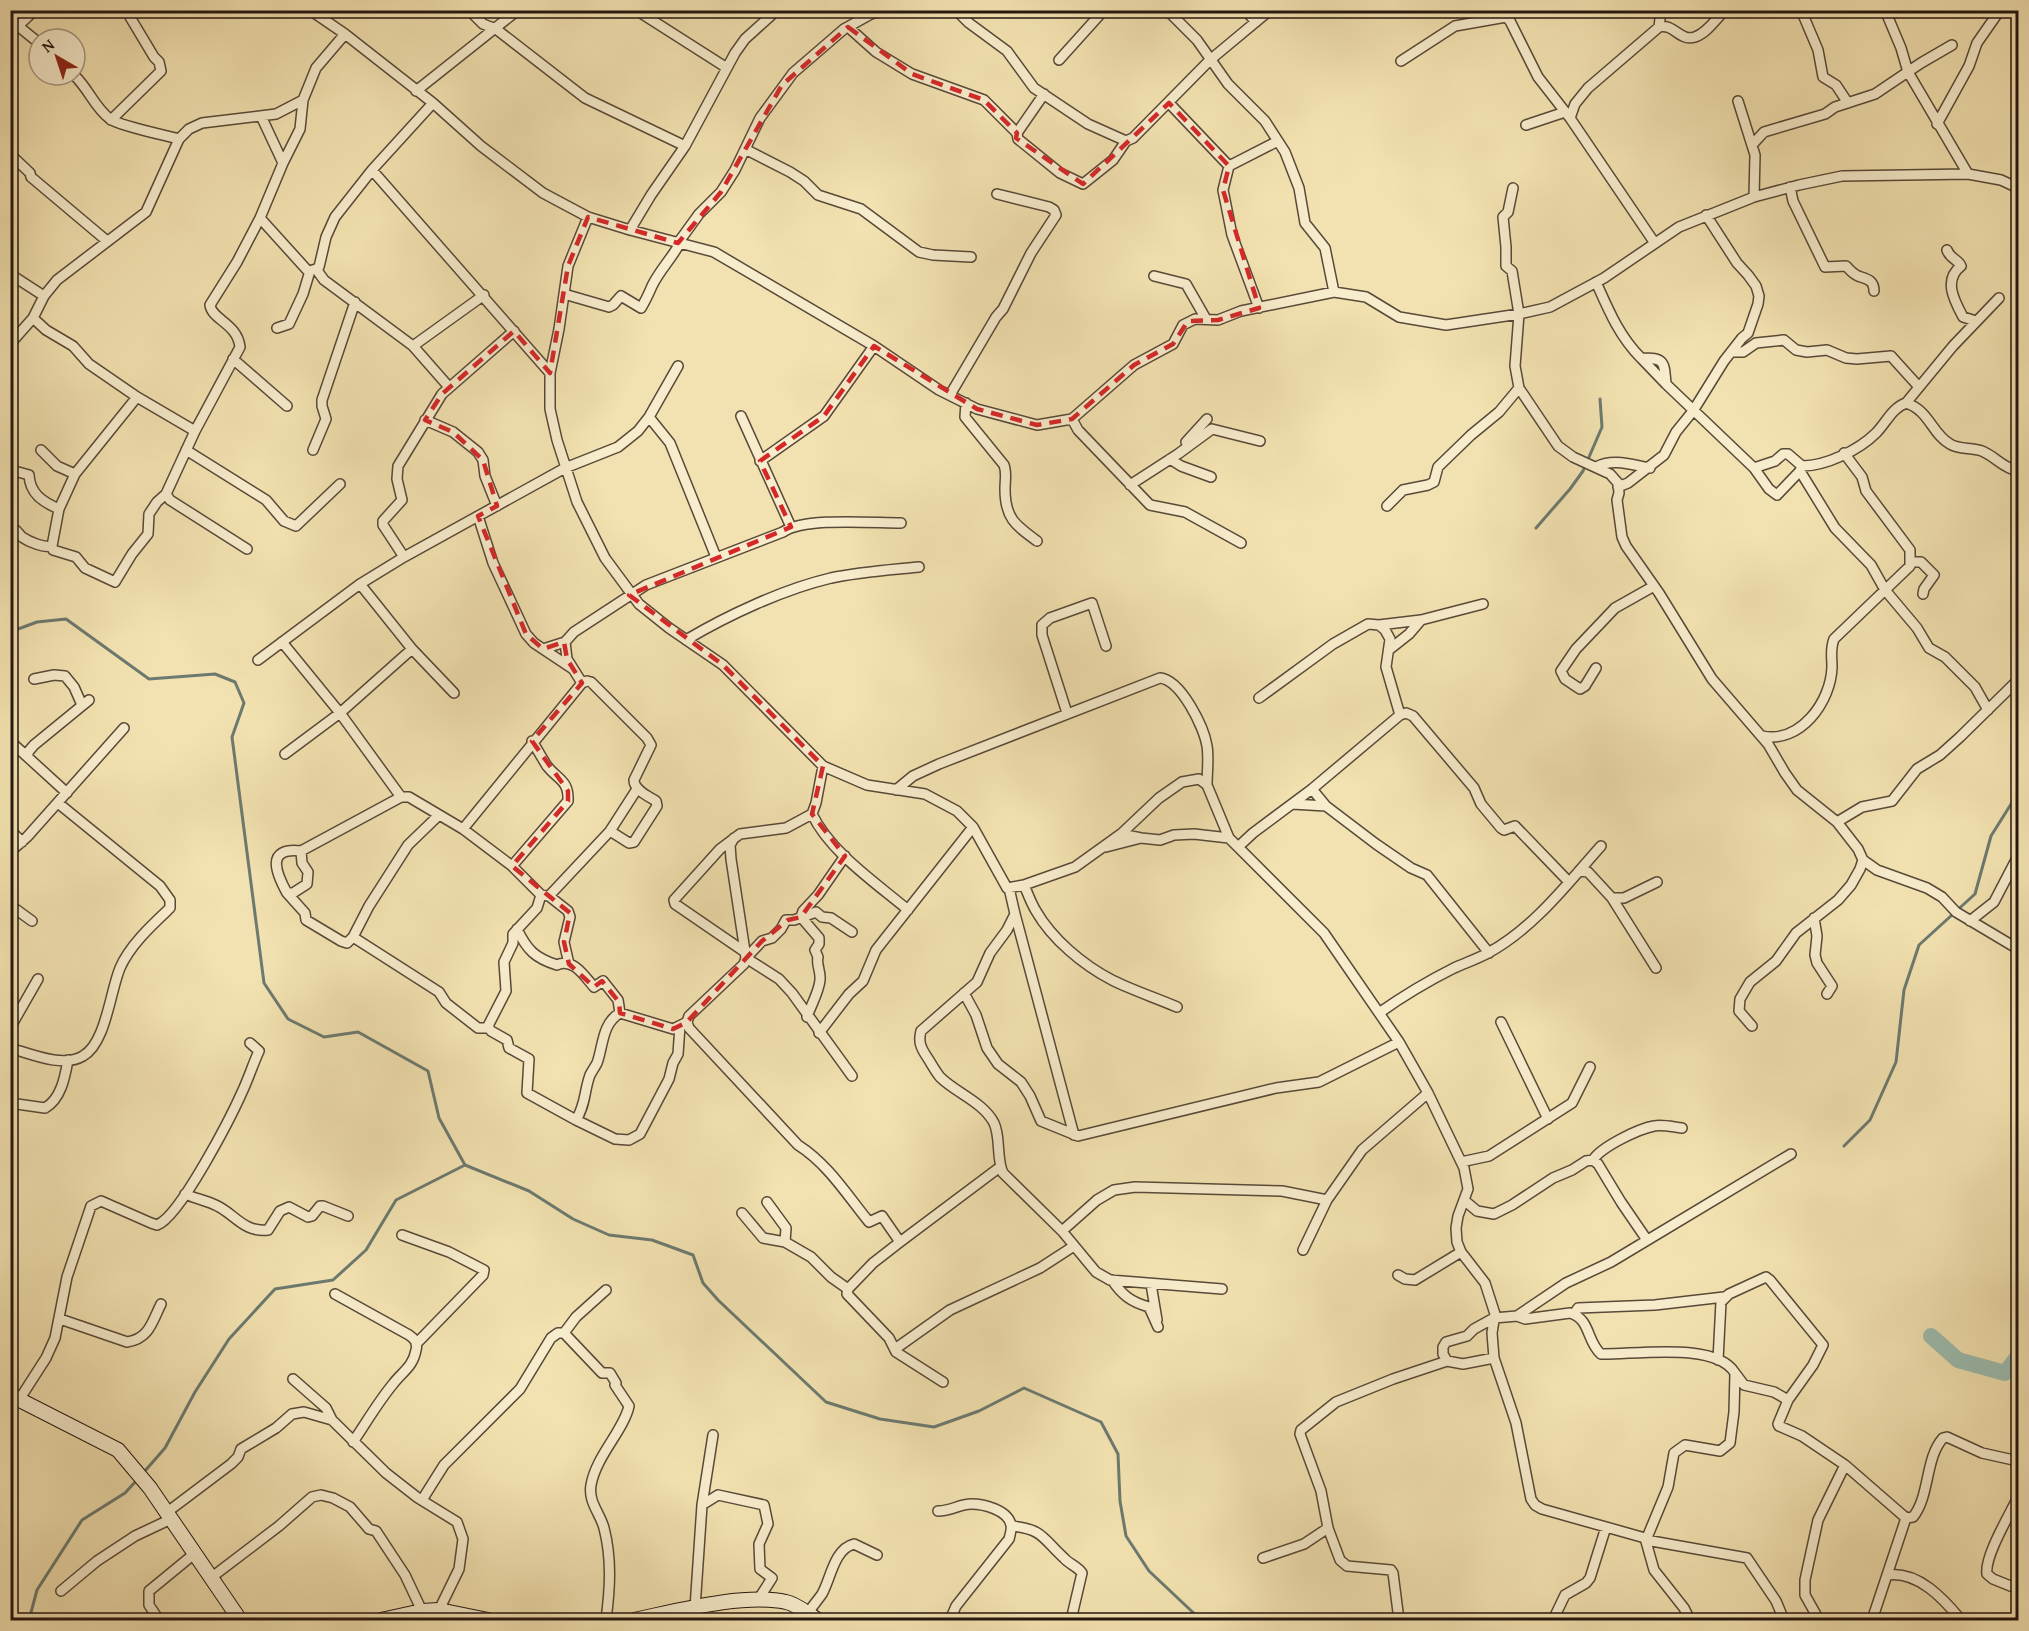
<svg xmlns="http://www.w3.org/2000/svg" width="2029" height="1631" viewBox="0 0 2029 1631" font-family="'Gentium Book Plus',serif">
<rect width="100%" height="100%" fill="#f3e2b1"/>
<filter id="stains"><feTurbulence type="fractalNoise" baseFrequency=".00333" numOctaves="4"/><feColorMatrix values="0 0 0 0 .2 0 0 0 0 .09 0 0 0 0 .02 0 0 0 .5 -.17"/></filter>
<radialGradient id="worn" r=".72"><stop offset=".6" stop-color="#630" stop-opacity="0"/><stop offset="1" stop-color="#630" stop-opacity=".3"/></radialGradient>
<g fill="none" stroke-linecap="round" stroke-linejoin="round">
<path stroke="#6c7a70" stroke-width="3" d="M1536,528l34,-39 13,-18 19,-44 -2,-28
M10,632l27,-10 29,-3 83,60 66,-5 20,8 9,21 -12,34 32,246 24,36 36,18 34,-5 70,39 11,47 26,47 64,26 44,28 36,16 43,5 41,15 10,28 15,17 108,102 54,17 54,8 45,-16 45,-23 77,34 17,32 2,47 6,35 23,35 52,49
M1844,1146l26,-26 26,-58 8,-72 15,-45 56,-51 16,-58 27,-43
M144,1472l21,-24 30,-56 34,-53 46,-50 58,-9 33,-30 30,-50 69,-35
M29,1620l8,-30 45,-70 43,-27 12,-13"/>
<path stroke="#9cbdb0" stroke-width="16" d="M1931,1336l27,24 47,13 13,-17"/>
<defs>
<path id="street" d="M310,10l35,24 88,69 48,43 62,47 45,24 42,13 84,22 160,94 65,44 38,19 60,16 35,-6 62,-54 39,-21 10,-19 12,-6 23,1 23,-9 93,-19 32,5 33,20 47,8 73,-11 31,-7 54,-29 75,-51 75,-30 45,-12 43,-9 126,-2 33,6 17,8
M469,10l14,14 13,5 89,69 100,48
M636,10l91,58
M956,10l13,13 38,28 27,37 54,36 38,17
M1167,10l30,30 31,44 37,37 20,31 14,36 6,35 20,25 9,44
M1245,10l11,12
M1801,10l17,40 5,27 13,8 12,18
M1885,10l16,38 7,24 60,102
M10,24l8,2 21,17
M18,26l17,-16
M848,27l28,25 36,22 72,26 33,33 1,6 42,34 23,11 30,-24 13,-19 7,-3 77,-78 60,-50
M1659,27l2,-17
M1059,60l45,-50
M1401,61l54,-35 51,-9 4,4 28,56 32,41 84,124
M74,75c15,14 20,32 36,44 10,7 54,16 69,20
M416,91l102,-81
M1738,101l17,54 -1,42
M433,103l-61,67 178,203
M1169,103l60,63 -6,24 9,45 27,73
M261,116l22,47
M1570,118l5,-14 13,-16 71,-61c15,-4 21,15 36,10 12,-4 21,-18 30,-27
M111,120l50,-49 -2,-9 -5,-5 -24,-40 1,-7
M1937,124l32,-58 8,-23 23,-33
M1526,125l39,-13
M1017,133l27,-39
M1752,145l12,-13 61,-18 10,-7 40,-13 46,-31 31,-18
M745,149l45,23 14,9 14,14 43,14 58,43 14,3 38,2
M10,154l20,19 1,4 76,64
M1229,166l49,-25
M1790,187l3,14 32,66 21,-1c4,4 7,8 12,10 9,3 16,4 16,15
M1513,188l-5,24 -5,5 3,30v19l6,5 7,43 -4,52 4,22 39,58 15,11 37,17 8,9 1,10 -2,7 5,37 4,9 33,47 53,86 56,65 17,29 12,17 40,32 21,27 5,11 -3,9 -9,16 -13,15 -42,33 -20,28 -26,21 -10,17 -1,12 13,15
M588,217l-20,49 -9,63 -9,44v36l7,31 20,62 28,56 34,46 30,24 54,37 100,101 44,19 58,9 32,17 16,16 34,61 17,-3 51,-18 46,-33 38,-36 23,-16 17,-3 8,6 22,53 95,95 75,109 29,51 36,75 4,21 -10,27 -2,12 1,14 4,10 24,31 10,31 -3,19 2,25 22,65 15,76 4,6 7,4 103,29 9,32 30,38 6,12
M260,218l47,52 3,1 6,-2
M630,230l21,-35 34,-49 50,-93 10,-14 32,-29
M678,243l21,-29 22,-22 14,-22 25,-52 33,-45 51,-44 27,-15 16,-4
M1947,250c3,9 11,9 14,16 -18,14 -7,34 2,51l13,4
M316,269l8,11 89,66 36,41
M316,269l3,-2 7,-30 9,-20 37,-47
M10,274l34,22
M1154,276l32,8 20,35
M1596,282c12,27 23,54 45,76 24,0 23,3 25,26l88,84 15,21 8,6 23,-24 2,-5
M564,294l45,13 4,-2 8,-9 20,12c5,-8 8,-15 11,-22 7,-15 20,-28 28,-43
M33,318l13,12 27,16 16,18 48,33 58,34
M277,328l12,-4 14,-30 7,-23
M10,344l23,-26 11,-22 13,-16 89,-68 33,-73 10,-10 13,-6 74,-9 27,-14
M413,346l71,-51
M1731,352h12l13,-9 28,-3 12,10 11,2 20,-2 19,8 11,1 34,-3 28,31
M1641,358l25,26
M233,359l54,47
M950,395l46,-78 7,-8 28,-56 25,-38 -2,-5 -5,-3 -52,-13
M137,397l-62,77 -16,35 -7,37 1,4 23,7 9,11 30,14 17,-28 16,-20 1,-20 8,-12 9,-8
M966,403l-1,14 39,48c3,8 1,15 1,24 0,29 10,36 32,52
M1906,403c23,7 26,31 44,41 9,6 22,3 32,7 14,6 21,17 36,20
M741,416l50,111
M649,417l21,26 46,114
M1072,419l6,11 72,75 35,7 56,31
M425,420l28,12 25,20 5,8 2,16 12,30
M1186,442l21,-23
M41,450l16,16 18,8
M186,450l80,50 18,21 12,5 44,-42
M313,450l13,-31 -4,-13v-6l33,-98
M1170,459l11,7 30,11
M760,461l64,-45 50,-70
M1802,466c24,0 57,-16 74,-33 10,-10 16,-25 30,-30l47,-57 46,-48
M1596,467c17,-9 36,-2 54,1
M1754,468l21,-7 8,-7h5l14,12
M11,470l18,5c1,19 14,27 30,34
M1800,471l35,57 36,37 14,25 32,38 12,20 16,9 30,30 13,23
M1130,485l48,-31 34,-25 48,12
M1618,487l10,-4 36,-28 12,-23 17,-21 31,-50 18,-23 6,-5 10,-29 1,-8 -3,-10 -8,-11 -11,-12 -31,-48
M1387,506l16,-16 25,-5 6,-3 4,-15 33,-32 28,-23 20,-24
M478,516l15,47 33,71 8,9 39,26
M10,527c7,2 7,5 12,10 7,5 22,11 30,9
M247,549l-77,-49 -4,-6 29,-63 45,-84c-3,-24 -28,-27 -30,-42l27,-43 23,-44 23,-55 17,-34 3,-29 13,-32 29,-34
M404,557l-21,-32v-4l19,-21 -5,-21 1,-13 44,-72 72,-63
M1912,562h9l13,13 -10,14 -1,5
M360,584l52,65 42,44
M686,640c42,-25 98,-51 145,-62 29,-6 59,-8 88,-11
M282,642l58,71 61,84
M565,642l2,17 15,24
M543,649l22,-7 9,-10 72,-47 137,-53c22,-15 89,-9 118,-9
M1390,649l19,-15 12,-14
M258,660l102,-76 44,-27 161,-89 53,-21 20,-16 11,-14 29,-51
M1596,668l-11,18 -5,3 -15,-10 -4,-8 15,-22 39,-41 39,-22
M34,679l20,-4 11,1 9,11 8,18
M1259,698l74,-54 35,-20 11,1 42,-5 62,-16
M1067,713l-25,-78v-10l8,-7 42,-15 14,43
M1400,715l6,-2 7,3 61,72 7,16 20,24 3,2 11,-4 54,56
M1762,736c38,8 69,-34 70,-69 0,-10 -2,-18 2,-28l76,-73v-16l-44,-59 -4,-14 -18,-24
M10,741l57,52
M285,754l55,-41 72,-64
M28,757v-5l6,-7 55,-45
M1312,789l14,17 50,38 35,24 16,7 62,78
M896,790l17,-14 26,-12 221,-86c21,2 44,49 47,68 2,12 0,27 0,39
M1292,804l34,2
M812,814c18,38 64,69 96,96
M1837,822l25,-15 30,-6 25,-32 23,-14 20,-18 58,-57
M463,829l119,-146 5,-2 4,1 56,56 4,7 -17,35c0,10 14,16 22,21l1,5 -23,36 -5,1 -19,-12
M10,830l12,12
M1121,834l20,4 19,2 14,-5 20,-1 35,4
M734,838l-4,7 1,14 15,99 33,21 13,14 60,83
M1106,847l35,-9
M1238,847l15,-14 59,-44 88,-74 -14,-48 4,-28 -5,-9 -6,-5
M301,851l1,12 6,9 -1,12 -14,9h-6c-11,-20 -22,-46 14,-42l100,-54h8l54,32 49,37 29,29 8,1 19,15 2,6 -6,25 5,22
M10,852l17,-15 97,-109
M1863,860l14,10 50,18 15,9 14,15 62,37
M512,866l56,-65c1,-21 -10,-21 -21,-35 -5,-8 -10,-17 -15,-25
M1579,871l9,1 24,26 44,70
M1024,885c4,9 7,18 12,26 16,28 47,54 76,69 20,10 44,18 65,27
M1009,888l6,26 -8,16 -17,23 -13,29 -56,49c-3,11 0,17 6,26 4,6 8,14 13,20 16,16 43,25 54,46 7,15 2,35 9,50l59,58 34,41 14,8 112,9
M287,893l18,20 1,7 35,21 6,2 6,-6 16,-31 39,-61 30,-29
M541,895l-4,13 -24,26v9l-9,19 2,29 -18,35 3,5 16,9 2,8 20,11 -2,34 49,27
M549,896l61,-65 27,-42
M1612,898h12l33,-16
M10,905l22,16
M1015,914l59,221
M801,917l18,21v6l-4,6 3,7c-2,8 3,14 2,23 -1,12 -9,25 -13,37
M801,917l2,-6 15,-16 27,-39
M1814,918l3,18 -2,19 2,8 15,23 -5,8
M1970,921l24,-19 24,-46
M517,929c10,21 18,29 40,36 16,-8 28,12 37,22l9,-6 15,19 2,13c-18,10 -17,34 -23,50 -2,4 -5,8 -7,12 -6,16 -4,29 -14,45l39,19 14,1 11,-6 29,-55 4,-16 5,-9 2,-28
M353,937l86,55 7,11 32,25h11
M745,952l-70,-48 -1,-4 46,-51 20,-15 46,-6 26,-14 4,-11 7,-37
M964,993l12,22 11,33 11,16 23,18 9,14 11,25 37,15 198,-48 43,-6 80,-40
M620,1013l53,16 14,-7 2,-6 55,-52 2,-6 16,-17 10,-3 9,-9 5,-9h8l22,-8 6,5 9,1 21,14
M1379,1013c24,-17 49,-32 75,-45 11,-5 23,-9 34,-15 46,-25 79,-69 113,-107
M687,1022l2,6 109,117c30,19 49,50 71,77l13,-6 18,26
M1501,1022l47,97
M10,1028l28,-49
M819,1033l30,-39 14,-13 13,-31 97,-123
M10,1048c21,6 53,20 73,8 23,-13 27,-64 37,-88 10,-23 32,-43 50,-60v-8l-10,-14 -102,-83
M10,1103l35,5c16,-9 20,-31 23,-48
M1593,1160l5,4 23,38 26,38
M1461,1162l28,-6 83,-53 18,-36
M185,1194c9,4 19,6 28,10 20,7 29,29 55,26l12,-19 9,-4 19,10 4,-1 8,-10h3l25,10
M1464,1200l13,11 17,3 18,-9 41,-27 19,-8 14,-9 7,-1c8,-13 45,-31 61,-34 8,-2 19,1 28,2
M767,1202l19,26 -1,14
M742,1213l21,25 22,4 26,15 20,20 17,12
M1062,1231l35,-31 17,-10 21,-3 147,4 45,9
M402,1235l47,17 35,18 -1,5 -67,69
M1303,1250l24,-50 35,-50 66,-57
M1398,1275l7,4 10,1 46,-28
M1112,1280c10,15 19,22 37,27l9,20
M1151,1284l6,36
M335,1294l74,41c6,4 9,8 7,15 -3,17 -14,22 -23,34 -15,18 -27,39 -40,58
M1574,1314l4,-6 77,-3 69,-8
M1517,1316l8,3 45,-6c21,6 16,28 31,41 32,1 115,-13 134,19l-1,39 -4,31 -10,8 -35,-6 -11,8 -6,34 -22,53 101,18 29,43 8,19
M60,1319l67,23c22,-3 25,-20 34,-38
M564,1333l38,40h8l6,10 -1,2 14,21c-5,24 -33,50 -38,79 -3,17 9,28 13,43 8,31 6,61 2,92
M895,1349l55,-39 90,-42 34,-22
M1718,1360l3,-58 8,-8 37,-17 4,3 53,65 -10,20 -25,35
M1447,1361l-4,-7v-7l3,-5 21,-6 7,-7 20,-11 23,-2 49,-33 45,-21 180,-108
M1735,1373l9,12 30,7 14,8 -10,24 1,2 23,10 43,29 -27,55 -13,60v15l14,25
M293,1379l33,29 6,12 54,53 32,25 39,24 6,17 -4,30 -20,41 -3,10
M943,1382l-47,-30 -7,-14 -42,-44 1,-5 25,-26 27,-21 100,-75
M19,1400l27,-42 9,-20 12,-61 24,-71 10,-5 50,22 6,2c23,-8 75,-110 86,-135 6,-13 10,-26 16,-39l-9,-8
M1845,1465l61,53
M2018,1497c-8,17 -34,60 -31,77l6,5 25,10
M422,1500l22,-35 76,-76 31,-51 7,-5h6l12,-16 30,-27
M702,1505l16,-10 46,10 4,19 -9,20 1,25 12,9 -14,22
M938,1511c14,0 21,-7 33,-7 13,0 37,6 40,21 1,4 -1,10 -2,14l-53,67 -6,14
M166,1513l65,-49 7,-7 3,-8 35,-21 16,-14 12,-2 28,8
M1906,1518l7,-1c17,-21 12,-59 30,-79l4,-1 35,16 36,8
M1012,1526c31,3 31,13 52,32 5,6 13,8 18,15l-11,47
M1263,1558l41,-14 24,-16
M1887,1575c31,-4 56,23 74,45
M212,1577l67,-51 33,-29 9,-2 12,3 17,9 19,22 7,2 29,44 17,36
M61,1591l36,-30 38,-25 36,-17
M695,1608l7,-103 11,-70
M807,1614c5,-7 10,-13 15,-20 9,-16 12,-45 32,-50l23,11
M159,1620l-10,-15v-14l45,-37
M1399,1620l-6,-47 -2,-3 -44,-4 -7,-6 -12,-32 -7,-37 -21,-57 1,-4 35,-28 57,-23 54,-18 16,3 31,-6
M1553,1620l12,-25 21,-12 4,-5 16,-51
M1872,1620l34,-102"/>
<path id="secondary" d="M10,1395l108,55 32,38 90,132
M381,1620l41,-9 17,-1 49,10
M634,1620c43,-9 109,-27 152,-18 11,2 23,13 32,18"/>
</defs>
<use href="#street" stroke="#584938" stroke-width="12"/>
<use href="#secondary" stroke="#251610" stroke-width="16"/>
<use href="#street" stroke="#f7eccc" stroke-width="9"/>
<use href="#secondary" stroke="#f7eccc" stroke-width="14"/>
</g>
<path fill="none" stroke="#d62828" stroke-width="4.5" stroke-dasharray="12 8" stroke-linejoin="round" d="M848,27l64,47 72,26 33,33 -1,5 67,46 86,-81 60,63 -6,24 36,118 -41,12 -30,1 -15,23 -39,21 -62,54 -35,6 -60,-16 -103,-63 -50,70 -64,45 31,66 -162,68 94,70 100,101 -11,48 33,42 -44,61 -13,3 -26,21 -75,81 -14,7 -53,-16 -1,-11 -17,-21 -8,6 -25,-23 -5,-22 6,-29 -58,-47 56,-65v-10l-36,-50 50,-58 -15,-24 -3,-17 -21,7 -17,-15 -48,-118 19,-10 -14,-46 -30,-28 -28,-12 17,-26 72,-63 36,42 18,-107 20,-49 90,26 43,-51 61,-107z"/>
<rect width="2029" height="1631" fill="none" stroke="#f3e2b1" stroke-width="36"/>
<rect x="12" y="12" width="2005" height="1607" fill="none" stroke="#251610" stroke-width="3"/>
<rect x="18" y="18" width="1993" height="1595" fill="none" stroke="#251610" stroke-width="1.5"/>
<g transform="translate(57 57) rotate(321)"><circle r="28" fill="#f7eccc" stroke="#a39681" stroke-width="1.5"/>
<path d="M0-4.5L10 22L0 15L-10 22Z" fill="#8f2418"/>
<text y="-9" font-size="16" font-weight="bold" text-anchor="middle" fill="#251610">N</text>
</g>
<rect width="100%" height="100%" filter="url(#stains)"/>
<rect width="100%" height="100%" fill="url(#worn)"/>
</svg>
